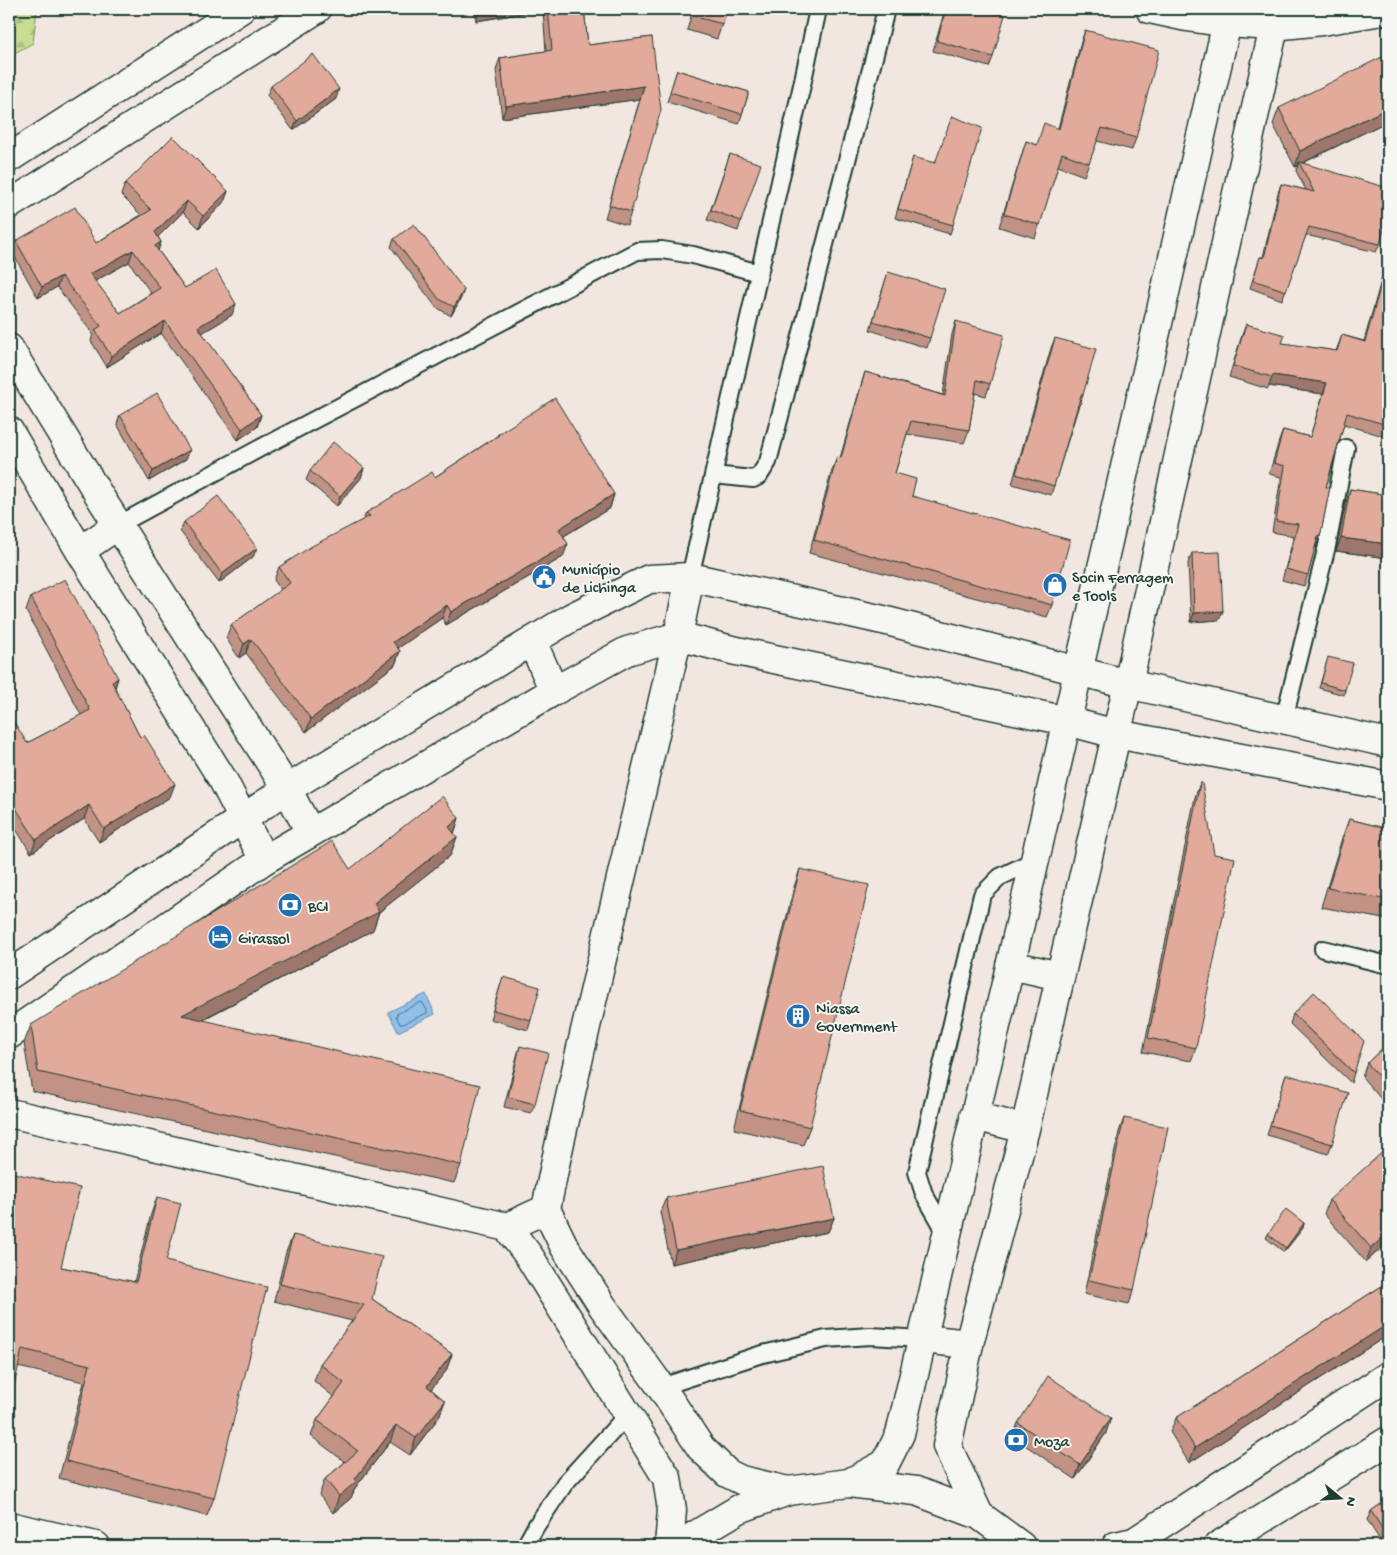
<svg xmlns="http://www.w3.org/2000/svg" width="1397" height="1555" viewBox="0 0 1397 1555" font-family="'Gochi Hand',sans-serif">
<defs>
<pattern id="forest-firs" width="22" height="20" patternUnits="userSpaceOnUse" patternTransform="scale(1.25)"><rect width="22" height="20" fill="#c9dc91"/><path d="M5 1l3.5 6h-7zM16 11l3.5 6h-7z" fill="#acbe7e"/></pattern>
</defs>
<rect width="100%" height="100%" fill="#f2e7e0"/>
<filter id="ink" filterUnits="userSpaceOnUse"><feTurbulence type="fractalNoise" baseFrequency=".02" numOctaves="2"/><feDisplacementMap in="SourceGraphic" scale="10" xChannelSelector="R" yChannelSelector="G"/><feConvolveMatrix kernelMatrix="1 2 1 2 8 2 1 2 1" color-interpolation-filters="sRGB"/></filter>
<g filter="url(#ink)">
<path fill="url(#forest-firs)" stroke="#748c62" d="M9,9h28l-4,34 -24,13z"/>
<path fill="#8fbfea" stroke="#628ba1" d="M426,994l9,20 -37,18 -10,-20z"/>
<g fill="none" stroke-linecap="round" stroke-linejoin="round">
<path stroke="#4c717d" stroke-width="1" d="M422,1002l5,8v3l-24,11h-3l-4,-8 1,-2z"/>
<defs>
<path id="lane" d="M713,475l40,4 6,-3 9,-14 109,-416 8,-33 -1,-4
M118,525l148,-80 371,-194 25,-1 31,5 66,18
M690,577l112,-492 16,-76
M1284,719l43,-173 19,-98
M1323,949l65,16
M947,1234l-23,-40 -7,-22 65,-277 18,-18 35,-17
M661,1387l98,-32 67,-16 44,-3 53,3
M525,1546l11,-20 29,-43 63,-69"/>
<path id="street" d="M9,348l93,152 185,289 23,43
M9,431l71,120 143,229 41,80
M80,551l38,-26
M690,577l-12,59 -97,412 -25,112 -10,49 18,37 39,61 58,80 40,61 26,25 14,7 47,11
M532,641l22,50
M9,975l278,-186 285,-172 77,-38 41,-2 193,43 245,64 260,59
M9,1035l255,-175 290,-169 73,-40 51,-15 54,14 335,71 49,13 272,52
M9,1113l498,114 39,-18
M507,1227l22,29 138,222 5,32 -3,36
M923,1339l46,5
M1116,1546l18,-4 254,-166
M1218,1546l170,-105"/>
<path id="secondary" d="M1150,9l37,8 41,6 45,3 49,-5 66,-11
M9,158l232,-149
M9,205l308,-196
M1010,965l50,11
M974,1116l51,13
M849,1483l36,-19 15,-30 135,-574 195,-851
M979,1515l-32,-69 22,-102 56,-215 103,-445 150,-675
M9,1526l87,20
M684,1546l10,-10 45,-27 49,-18 61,-8 67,8 63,24 42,31"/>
</defs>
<use href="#lane" stroke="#1f3d34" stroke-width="20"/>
<use href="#street" stroke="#1f3d34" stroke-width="31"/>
<use href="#secondary" stroke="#1f3d34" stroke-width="31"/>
<use href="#lane" stroke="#f6f6f2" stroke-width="16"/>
<use href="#street" stroke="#f6f6f2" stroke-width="28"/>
<use href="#secondary" stroke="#f6f6f2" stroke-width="28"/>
</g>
<path fill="#c29284" stroke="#1f3d34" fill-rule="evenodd" d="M474,9h110l4,36 64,-8 -21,175 -4,13 -22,-7 35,-119 -138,19 -6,-48 4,-12 46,-7 -3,-41 -67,11z
M693,9h34l-10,30 -30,-9z
M945,9h38l10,48 -4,10 -56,-16z
M1085,30l51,108 -4,12 -35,-9 -13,35 -26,-10 -23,72 -36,-11 27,-86 11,4 21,-17 23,-86z
M677,70l72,22 -10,32 -72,-22z
M271,86l65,13 -43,31 -26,-35z
M1279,108l109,13 -85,42 77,81 -4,8 -70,-17 -24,65 -32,-12 10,-31h3l15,-64 3,-9 25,6 -10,-19 2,-6 -3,2 -22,-43z
M730,154l11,67 -3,10 -31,-11z
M913,157l40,68 -3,9 -55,-16z
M125,184l103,7 -4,11 -25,26 -16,-16 -25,25 3,5 -3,8 27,38 47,27 -30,18 59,82 -4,12 -19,13 -77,-107 -54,34 -16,-26 2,-7 -36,-47 -19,11 -26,-46 4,-11 80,2 45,-28 -20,-20zM129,262l22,31 -31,20 -25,-32z
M394,239l67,59 -10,18 -15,-9 -45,-60z
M1388,256v164l-1,5 -4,11 -39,-12 -18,63 -10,61 -1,-1 -7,28 -4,11 -22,-6 12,-44 -22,-4 9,-55 -12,-3 10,-33 4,-11 27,7 13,-43 -54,-8 -1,3 -39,-12 13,-42 4,-11 36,19 54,8 6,-16 22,6z
M888,272l42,66 -3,10 -57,-18z
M956,321l34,63 -4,12 -11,-3 -6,37 -5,13 -57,-9 -12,39 17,23 140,109 -5,12 -238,-64 23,-83 5,-13 3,1 21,-73 4,-13 78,23 9,-61z
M1055,338l28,57 -3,10h-1l-28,90 -39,-11 39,-136z
M120,415l66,44 -37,22 -32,-57z
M498,434l116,60 -4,14 -46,28 -1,21 -117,68 -4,-7 -44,30 2,3 -5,14 -89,67 -60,-79 -7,5 -13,-20 5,-13 50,-35 -7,-10 5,-13 84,-47 3,-7 69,-36 62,-41z
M364,468l-3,10 -24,28 -31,-26 4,-9z
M1350,489l38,6v63l-52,-7 10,-49z
M184,522l69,35 -34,26 -39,-52z
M1192,553l31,58 -4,9 -28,2 -3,-59z
M1388,566v9l-2,-1z
M31,597l87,81 -3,10 55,109 -71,45 -15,-23 -53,34 -22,-35v-100l18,25 54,-28 -55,-104z
M1327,661l18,29 -1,5 -25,-7z
M1200,783l-4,265 -5,13 -48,-9 52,-255z
M459,818l-5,16 3,3 -7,19 -71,56 -6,18 -171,90 259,145 -7,18 -422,-92 -8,-48 7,-18 319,-156z
M1349,819l39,10v91l-67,-13 21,-69z
M800,869l10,258 -7,18 -69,-16 60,-242z
M503,977l28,43 -3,10 -38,-11z
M1293,1014l61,59 -3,10 -61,-59z
M1388,1043v64l-26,-30 5,-14z
M520,1046l15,58 -4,9 -27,-6 13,-51z
M1286,1074l46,70 -4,10 -61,-19z
M1124,1118l10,172 -5,14 -45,-10 35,-162z
M9,1172l52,95 73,15 17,-68 6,-17 9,64 48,237 -7,18 -148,-38 25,-96 -66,-15z
M666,1198l168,20 -6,14 -157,32 -11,-52z
M1329,1200l59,42 -22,20 -42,-48z
M1304,1223l-1,5 -19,24 -18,-14 2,-4z
M293,1235l79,64 80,55 -6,17 -15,18 14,12 -6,16 -29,38 -20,-13 -35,46 -4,10 -18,15 -14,-18 6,-16 20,-17 -34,-26 6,-16 17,-23 -20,-16 6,-17 32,-43 -78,-20 12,-49z
M1388,1282v53l-199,128 -19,-31 6,-14z
M1018,1423l88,10 -31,46 -62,-42z
M1388,1499v43l-5,3 -16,-25 4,-9z"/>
<path fill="#9e776c" stroke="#1f3d34" d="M480,9h63v1l-67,11z
M644,86l-4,13 -138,19 4,-12z
M339,89l-3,10 -43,31 4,-9z
M1388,108v13l-88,43 -1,-2 -1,3 -3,2 5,-16z
M228,191l-4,11 -25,26 4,-12z
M187,201l-4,11 -32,32 4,-12z
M161,242l-4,12 -2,-8z
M133,250l-4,12 -43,24 4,-12z
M61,276l-4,11 -19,11 4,-11z
M464,290l-3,8 -10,18 3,-9z
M236,304l-4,11 -38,23 4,-11z
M165,321l-4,12 -54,34 4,-11z
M1273,375l54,8 -4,11 -54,-8z
M261,415l-4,12 -19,13 4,-11z
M190,450l-4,9 -37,22 4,-10z
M364,468l-3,10 -24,28 3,-10z
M614,494l-4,14 -56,34 5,-13z
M1318,536h2l-4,12 -2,-1z
M1341,538l47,6v14l-52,-7z
M568,544l-5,13 -117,68 5,-13z
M257,548l-4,9 -34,26 3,-9z
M447,605l-5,13 -54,37 5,-13z
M1223,611l-4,9 -28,2 3,-9z
M251,639l-5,14 -7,5 5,-14z
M400,651l-5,14 -89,67 5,-13z
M118,678l-5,14 -1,-10z
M175,784l-5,13 -71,45 5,-13z
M89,805l-5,14 -53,34 5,-13z
M459,818l-6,18 -4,-9z
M457,837l-7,19 -72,57 1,-1 -6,18 -197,103 6,-18 192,-112z
M1388,1176v10l-5,-5z
M834,1218l-6,14 -157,32 5,-14z
M1304,1223l-1,5 -19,24 2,-4z
M1388,1233v9l-22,20 5,-14z
M1388,1324v11l-199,128 6,-15z
M452,1354l-6,17 -25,31 6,-16z
M445,1401l-6,16 -29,38 6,-17z
M1111,1418l-5,15 -31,46 5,-14z
M396,1425l-6,17 -35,46 -4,10 -18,15 6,-17 16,-17z
M1388,1535v7l-5,3 4,-9z"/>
<path fill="#e2aa9a" stroke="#1f3d34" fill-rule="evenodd" d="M548,9h36l4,36 64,-8 9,73 -30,102 -22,-7 35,-119 -138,20 -6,-48 52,-8z
M694,9h33l-4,15 -31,-8z
M946,9h37l22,6 -12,42 -56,-16z
M1085,30l74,20 -23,88 -34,-10 -13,35 -27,-10 -22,72 -36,-11 22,-73 11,4 7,-22 15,6z
M313,54l26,35 -42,32 -26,-35z
M1388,54v54l-88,43 -21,-43z
M677,70l72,22 -7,22 -72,-22z
M952,116l30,12 -29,97 -55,-16 15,-52 22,6z
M173,136l55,55 -25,25 -16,-15 -32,31 6,10 -6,4 30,42 31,-18 20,34 -38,23 63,88 -19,14 -77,-108 -54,35 -16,-26 6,-4 -40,-50 -19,11 -26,-46 59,-34 21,36 55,-33 -26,-26zM133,250l27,38 -40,25 -30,-39z
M730,154l31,10 -20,57 -30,-11z
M1299,162l89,26v27l-8,29 -71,-17 -23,64 -33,-11 7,-23 4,1 17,-74 33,8z
M414,224l50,66 -10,17 -15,-8 -45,-60z
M1388,259v161l-1,5 -40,-12 -21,74h4l-9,46 -1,3h-2l-10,39 -22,-6 12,-45 -22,-3 9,-55 -11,-3 9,-33 27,7 17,-54 -54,-8 -1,2 -39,-11 13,-42 39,11 -3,8 55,8 5,-16 23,7z
M888,272l57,17 -15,49 -57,-17z
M956,321l48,14 -14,49 -13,-4 -8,50 -58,-9 -16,52 21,6 -4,17 158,44 -18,65 -238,-65 23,-83 4,1 24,-86 80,24z
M1055,338l41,11 -13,46h-2l-27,91 -38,-12z
M157,393l33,57 -37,21 -33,-56z
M555,398l59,96 -55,35 9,15 -117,68 -4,-7 -54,37 7,9 -89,68 -60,-80 -7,5 -13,-19 59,-42 -11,-16 33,-21 58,-30 -4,-3 66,-41 3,5 64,-42 -1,-1z
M333,442l31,26 -24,28 -30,-25z
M1350,489l38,6v49l-47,-6z
M218,496l39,52 -35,26 -38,-52z
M1220,552l3,59 -29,2 -2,-60z
M65,579l53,99 -6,4 28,55 4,-2 31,49 -71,45 -15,-24 -53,35 -27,-43v-79l2,-1 16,26 63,-33 -59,-113z
M1328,657l25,6 -8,27 -24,-7z
M1200,783h2l12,71 21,4 -39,190 -48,-10z
M442,796l17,22 -10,9 8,10 -83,66 5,9 -197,103 298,70 -19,80 -423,-93 -7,-47 301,-184 18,28z
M1349,819l39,10v71l-60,-12z
M800,869l69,16 -59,242 -70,-17z
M503,977l37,10 -9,33 -38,-10z
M1314,992l50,49 -10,32 -61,-59z
M1388,1043v44l-21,-24z
M520,1046l28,7 -13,51 -27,-7z
M1286,1074l62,19 -16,51 -62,-19z
M1124,1118l44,9 -34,163 -45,-10z
M1388,1147v29l-5,5 5,5v47l-17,15 -42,-48z
M823,1166l11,52 -158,32 -10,-52z
M9,1172l71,16 -19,79 75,15 21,-85 24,6 -15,58 101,26 -53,211 -148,-37 24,-96 -68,-16 -13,62z
M1286,1209l18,14 -18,25 -18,-14z
M293,1235l89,22 -10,42 80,55 -25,32 18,15 -29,37 -20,-13 -41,54 2,2 -18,15 -14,-17 33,-28 -41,-31 27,-37 -24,-19 44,-59 -84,-21z
M1388,1282v42l-193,124 -19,-30z
M1048,1376l63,42 -31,47 -62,-42z
M1388,1499v36l-1,1 -16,-25z"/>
</g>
<defs>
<symbol id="civic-disc" viewBox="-11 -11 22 22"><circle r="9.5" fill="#1f6fb2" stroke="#f6f6f2"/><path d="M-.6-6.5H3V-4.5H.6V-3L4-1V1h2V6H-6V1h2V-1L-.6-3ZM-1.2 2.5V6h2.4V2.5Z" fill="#fff"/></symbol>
<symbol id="shop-disc" viewBox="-11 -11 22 22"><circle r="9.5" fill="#1f6fb2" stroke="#f6f6f2"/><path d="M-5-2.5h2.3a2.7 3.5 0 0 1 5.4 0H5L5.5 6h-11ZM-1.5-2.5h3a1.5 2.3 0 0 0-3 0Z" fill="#fff"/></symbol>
<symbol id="bank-disc" viewBox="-11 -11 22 22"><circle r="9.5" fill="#1f6fb2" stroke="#f6f6f2"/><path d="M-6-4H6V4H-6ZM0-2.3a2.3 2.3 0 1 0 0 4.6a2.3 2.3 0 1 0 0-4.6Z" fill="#fff"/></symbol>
<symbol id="hotel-disc" viewBox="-11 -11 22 22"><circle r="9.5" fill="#1f6fb2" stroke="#f6f6f2"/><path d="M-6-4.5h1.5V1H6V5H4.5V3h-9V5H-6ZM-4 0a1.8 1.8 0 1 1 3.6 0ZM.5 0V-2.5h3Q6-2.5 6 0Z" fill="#fff"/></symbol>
<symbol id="building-disc" viewBox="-11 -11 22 22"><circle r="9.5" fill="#1f6fb2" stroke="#f6f6f2"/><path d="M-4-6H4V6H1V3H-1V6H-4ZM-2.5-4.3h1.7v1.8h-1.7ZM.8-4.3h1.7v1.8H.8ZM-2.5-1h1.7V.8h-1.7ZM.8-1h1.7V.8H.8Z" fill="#fff"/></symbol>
</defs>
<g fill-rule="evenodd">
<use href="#civic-disc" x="530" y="563" width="28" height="28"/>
<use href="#shop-disc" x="1041" y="571" width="28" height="28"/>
<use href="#bank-disc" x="276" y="891" width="28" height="28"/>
<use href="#hotel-disc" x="206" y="923" width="28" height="28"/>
<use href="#building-disc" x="784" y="1002" width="28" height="28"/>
<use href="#bank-disc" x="1002" y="1426" width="28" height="28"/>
</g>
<g text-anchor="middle" stroke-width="4" stroke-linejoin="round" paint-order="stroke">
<g font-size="16" fill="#1f3d34" stroke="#f6f6f2" text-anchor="start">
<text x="562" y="574">Município<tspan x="562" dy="18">de Lichinga</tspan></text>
<text x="1072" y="582">Socin Ferragem<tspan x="1072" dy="18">e Tools</tspan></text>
<text x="308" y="911">BCI</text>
<text x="238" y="943">Girassol</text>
<text x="816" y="1013">Niassa<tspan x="816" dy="18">Government</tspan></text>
<text x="1034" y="1446">Moza</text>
</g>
</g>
<rect width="1397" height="1555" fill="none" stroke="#f6f6f2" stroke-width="30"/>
<rect x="15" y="15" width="1367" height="1525" fill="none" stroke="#1f3d34" stroke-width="2" filter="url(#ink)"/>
<g transform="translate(1340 1498) rotate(108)" stroke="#f6f6f2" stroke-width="4" paint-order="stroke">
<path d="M0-4L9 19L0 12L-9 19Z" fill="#1f3d34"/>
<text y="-8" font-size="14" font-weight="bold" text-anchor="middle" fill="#1f3d34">N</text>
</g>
</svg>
